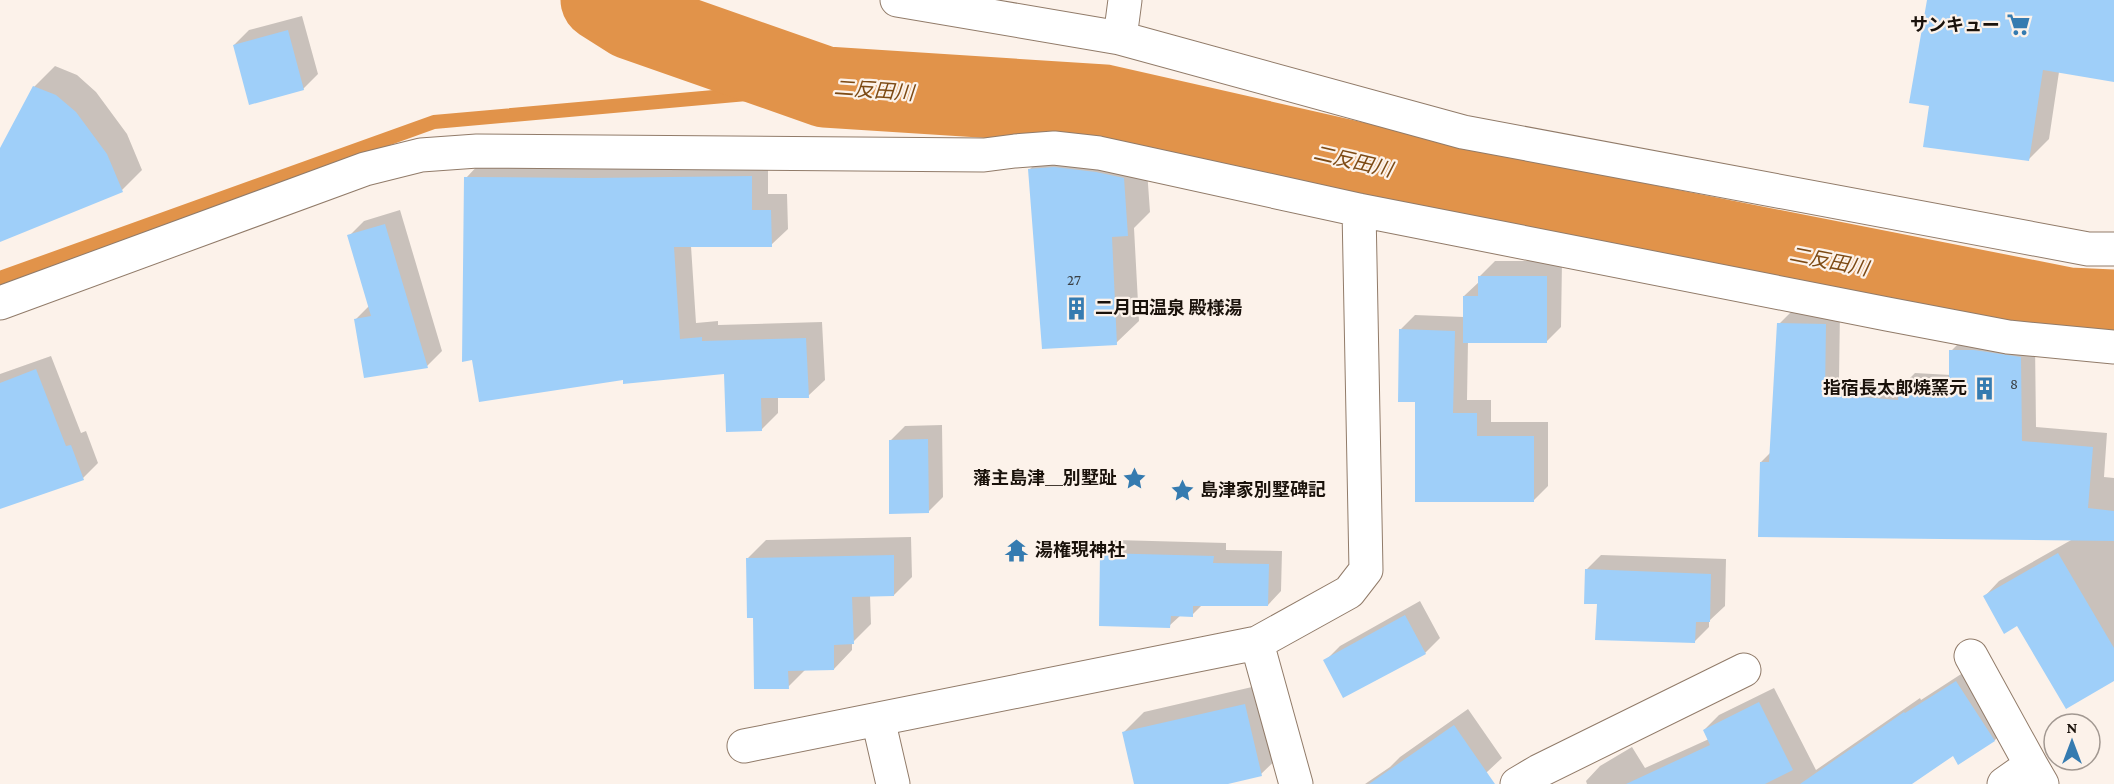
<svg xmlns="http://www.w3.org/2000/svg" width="2114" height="784" viewBox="0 0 2114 784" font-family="'Crimson Pro','Noto Sans JP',serif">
<rect width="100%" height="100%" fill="#fcf2ea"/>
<path fill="#0003" d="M1928,0h186v80l-55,-8 -10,67 -20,20 -98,-54z
M302,16l16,58 -15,15 -69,-44 15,-15z
M55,66l22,9 19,17 31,42 15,36 -20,20 -122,50v-89l34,-64z
M1052,147l94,9 4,56 -16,16 5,93 -23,22 -86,-174z
M768,160v34h19l1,35 -17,16 -80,1 5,77 22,-2v4l104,-3 3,58 -17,16 -30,1v16l-17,17 -35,-58 -102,6 -158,-200 16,-17z
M400,210l42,141 -15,15 -71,-47 14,-14 -21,-69 15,-15z
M1495,261h67l-1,66 -15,15 -78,-1 -1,59h24v22h57v64l-14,14 -118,-99 -16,-71 15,-15 49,2v-21l16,-15v-5z
M1794,309l46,1 -1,70 64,5 12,-12 36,2v-24l15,-15 69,7 1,84 71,6 -3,44 10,1v201l-96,-55 -33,-28 14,-15 74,-42 -312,-77 10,-10 8,-128z
M51,356l30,77 5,-2 12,32 -15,15 -83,29v-133z
M942,425l1,72 -15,15 -38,-71 15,-15z
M911,537l1,40 -18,18h-24l1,29 -19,19v7l-18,19h-28l-18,18 -33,-70 -7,-59 18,-18z
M1115,540l111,3v7l56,1 -1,40 -13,14h-66l-10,10h-11l-12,11 -67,-72z
M1601,555l125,4 -1,47 -16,15v6l-15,15 -96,-40 -12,-32z
M1420,601l20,37 -15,15 -100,8 15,-15z
M1972,667l37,58 -14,15 -36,23 -6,-10 -44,31h-322l-1,-3 14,-15 32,-19 13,21 64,-29 -5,-9 15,-15 55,-27 42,82 104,-72 1,2z
M1265,684l17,70 -21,20 -40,10h-85l-12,-52 20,-20z
M1468,709l34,49 -15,14 -17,12h-105l25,-17 10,-10z"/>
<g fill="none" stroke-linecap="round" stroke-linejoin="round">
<path stroke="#e1934a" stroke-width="14" d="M0,278l434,-156 391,-35"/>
<path stroke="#e1934a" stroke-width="81" d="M601,0l30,19 194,68 279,18 432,98 532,105 46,2"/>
</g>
<path fill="#9fcff9" d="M1927,0h187v82l-71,-12 -14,91 -106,-14 6,-41 -20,-3z
M288,30l16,60 -55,15 -16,-60z
M33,86l23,9 20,17 31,42 16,38 -123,50v-94z
M1054,167l42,5 28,6 4,58 -16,1 5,108 -75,4 -14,-180z
M752,176v34h19l1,37h-98l6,92 22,-2v4l104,-3 3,60h-48l1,33 -36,1 -2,-58 -101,10v-4l-144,22 -7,-42 -10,2 2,-185 127,1z
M385,224l43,144 -64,10 -10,-59 17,-3 -24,-81z
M1478,276h69v67h-84v-47h15z
M1777,323l49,1 -1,70 73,6 1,-13 50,2v-39h25l47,7 1,84 71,6 -5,61 26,3v30l-356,-4 2,-75h9z
M1399,329l56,2 -2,82h24v23h57v66h-119v-100h-17z
M36,369l30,77 5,-1 13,35 -84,29v-126z
M928,439l1,74 -40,1v-74z
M1100,553l114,3 -1,7 56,1 -1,42h-75v11l-22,-1 -1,12 -71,-2z
M2058,553l56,95v33l-48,28 -49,-83 -13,8 -21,-38z
M894,555v41l-42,1 2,47 -20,1v25l-46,1 1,18h-35l-1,-71h-6l-1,-60z
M1585,569l126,5 -1,48h-14l-1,21 -100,-3 2,-36h-13z
M1405,615l21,39 -83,44 -20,-38z
M1956,681l39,60 -37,24 -5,-9 -41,28h-112l104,-72 1,1z
M1759,702l34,68 -28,14h-139l84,-39 -7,-15z
M1245,704l17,72 -34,8h-94l-12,-52z
M1454,725l41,59h-126z"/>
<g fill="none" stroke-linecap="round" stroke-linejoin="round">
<defs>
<path id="street" d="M897,0l223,38 343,94 625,117h26
M1120,38l5,-38
M0,303l365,-134 56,-14 56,-4 507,4 31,-4 39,-3 45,5 260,57 528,104 121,23 106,10
M1971,656l60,109
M878,719l15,65
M744,746l513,-103
M1296,784l-39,-141 92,-51 17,-22 -7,-360
M1517,784l22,-13 205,-101
M2004,784l27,-19 11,19"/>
</defs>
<use href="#street" stroke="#917b69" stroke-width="35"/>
<use href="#street" stroke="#fff" stroke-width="33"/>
</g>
<defs>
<symbol id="supermarket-bare" viewBox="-9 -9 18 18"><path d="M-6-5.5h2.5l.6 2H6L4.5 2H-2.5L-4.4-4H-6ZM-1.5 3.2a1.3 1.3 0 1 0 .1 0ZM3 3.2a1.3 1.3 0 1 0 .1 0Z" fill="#357bb0" stroke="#fcf2ea" stroke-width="2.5" paint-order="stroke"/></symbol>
<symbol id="building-bare" viewBox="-9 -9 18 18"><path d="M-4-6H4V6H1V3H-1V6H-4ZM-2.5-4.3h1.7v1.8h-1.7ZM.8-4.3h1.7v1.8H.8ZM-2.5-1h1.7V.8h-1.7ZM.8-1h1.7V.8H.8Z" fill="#357bb0" stroke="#fcf2ea" stroke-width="2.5" paint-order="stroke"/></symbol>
<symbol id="sight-bare" viewBox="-9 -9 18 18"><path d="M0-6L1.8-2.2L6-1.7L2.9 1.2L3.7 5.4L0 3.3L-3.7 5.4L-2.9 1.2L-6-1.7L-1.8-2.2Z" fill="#357bb0" stroke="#fcf2ea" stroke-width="2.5" paint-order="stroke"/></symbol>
<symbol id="temple-bare" viewBox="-9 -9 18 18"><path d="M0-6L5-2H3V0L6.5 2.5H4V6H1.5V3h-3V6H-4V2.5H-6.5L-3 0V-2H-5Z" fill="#357bb0" stroke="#fcf2ea" stroke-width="2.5" paint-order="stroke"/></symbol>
</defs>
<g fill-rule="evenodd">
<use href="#supermarket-bare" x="2002" y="8" width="33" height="33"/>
<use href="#building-bare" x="1060" y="292" width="33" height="33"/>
<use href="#building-bare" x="1968" y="372" width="33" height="33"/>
<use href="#sight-bare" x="1118" y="462" width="33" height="33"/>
<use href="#sight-bare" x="1166" y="474" width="33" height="33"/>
<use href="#temple-bare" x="1000" y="534" width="33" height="33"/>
</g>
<g text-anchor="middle" stroke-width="4.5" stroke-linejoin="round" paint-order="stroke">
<g font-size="15" fill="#3b4146">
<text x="1074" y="285">27</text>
<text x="2014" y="389">8</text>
</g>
<g font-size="18" font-weight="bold" fill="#1a120b" stroke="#fcf2ea" text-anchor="end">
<text x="2000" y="31">サンキュー</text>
<text x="1095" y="314" text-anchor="start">二月田温泉 殿様湯</text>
<text x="1967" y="394">指宿長太郎焼窯元</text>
<text x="1117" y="484">藩主島津＿別墅趾</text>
<text x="1200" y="496" text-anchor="start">島津家別墅碑記</text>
<text x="1035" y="556" text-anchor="start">湯権現神社</text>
</g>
<g font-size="20" font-style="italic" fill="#7d4a14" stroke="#fcf2ea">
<text transform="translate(874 90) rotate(4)" y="7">二反田川</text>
<text transform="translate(1353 161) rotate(13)" y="7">二反田川</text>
<text transform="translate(1829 261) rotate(11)" y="7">二反田川</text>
</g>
</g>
<g transform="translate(2072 742)"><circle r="28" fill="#fcf2ea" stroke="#a29891" stroke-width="1.5"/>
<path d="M0-4.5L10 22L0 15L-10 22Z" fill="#357bb0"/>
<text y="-9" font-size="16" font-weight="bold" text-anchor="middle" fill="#1a120b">N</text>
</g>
</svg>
